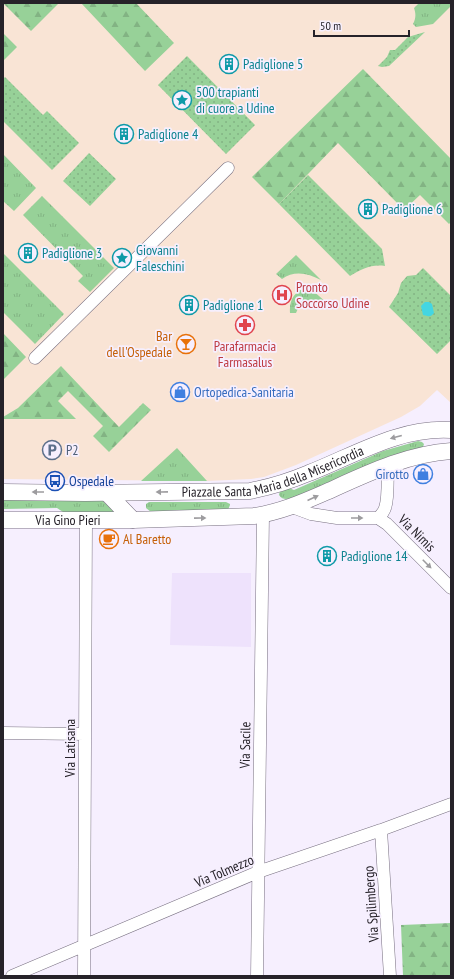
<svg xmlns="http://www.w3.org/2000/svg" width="454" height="979" viewBox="0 0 454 979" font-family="'PT Sans Narrow',sans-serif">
<defs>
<pattern id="grass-tufts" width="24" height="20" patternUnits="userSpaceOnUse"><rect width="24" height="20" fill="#97d198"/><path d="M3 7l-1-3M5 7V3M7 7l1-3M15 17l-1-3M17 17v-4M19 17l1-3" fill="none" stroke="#82b383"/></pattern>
<pattern id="forest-firs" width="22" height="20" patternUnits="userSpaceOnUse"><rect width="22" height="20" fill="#97d198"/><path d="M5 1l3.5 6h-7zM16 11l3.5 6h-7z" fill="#82b383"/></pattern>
<pattern id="garden-dots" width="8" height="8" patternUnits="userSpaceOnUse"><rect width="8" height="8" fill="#97d198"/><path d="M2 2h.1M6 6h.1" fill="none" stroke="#82b383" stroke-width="1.8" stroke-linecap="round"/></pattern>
</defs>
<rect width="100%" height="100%" fill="#f6effe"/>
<path fill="#eee2fc" d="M172,573h79v74l-81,-2z"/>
<path fill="#f9e4d5" d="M3,3h448v400l-14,-13 -17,16 -19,11 -105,48 -32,12 -13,2 -44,2 -204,-2z"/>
<path fill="url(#grass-tufts)" d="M419,3h32v3l-18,18 -17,3 -3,-3c3,-6 3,-10 1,-16z
M3,154l33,34 -22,23 -11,-10z
M42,196l72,72 -24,24 -12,-11 5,-5 -60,-61z
M3,253l61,61 -29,30 -32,-32z
M296,255l25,25c-13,-7 -27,-10 -39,-1l-6,-5z
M306,288l5,1 16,14c-11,-1 -26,-4 -31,10h-6c-1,-12 4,-22 16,-25z
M418,441l4,1 2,2 -1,3 -128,50c-6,2 -12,4 -16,-2l1,-5 6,-3 8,3 89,-39z
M177,448l30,33h-66z
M99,498l21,17 -54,-1 -9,-6 -54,1v-9z
M149,502h77l4,2v1l-2,5 -77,2 -5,-4v-4z"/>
<path fill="url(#forest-firs)" d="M3,3h56l-28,28z
M81,3h55l38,40 -29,28z
M3,33l14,14 -14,14z
M363,69l88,90v63l-2,2 -29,-29 -16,15 -66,-67 -59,61 -27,-27z
M3,333l23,24 -23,23z
M61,366l58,61 24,-24 8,7 -42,42 -16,-16 10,-10 -35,-35 -10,10 18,18h-73v-2l15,-9z
M451,923v53h-48l-2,-51z"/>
<path fill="url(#garden-dots)" d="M425,32l-36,34 -7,1 -4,-1 9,-9 3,-7h5l13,-13z
M187,56l68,69 -29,29 -68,-69z
M5,77l38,38 4,-4 32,32 -27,27 -49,-49v-42z
M89,153l27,26 -26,27 -27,-25z
M308,175l74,74 3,17c-14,-2 -23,3 -35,10l-71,-72z
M423,268l28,28v44l-14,14 -48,-47 9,-14 3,-10 6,-7 9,-1z"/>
<path fill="#44d6e2" d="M425,302h4l3,2 2,9c-4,5 -5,3 -11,2l-2,-9z"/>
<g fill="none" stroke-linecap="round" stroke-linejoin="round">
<defs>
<path id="minor" d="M35,358l193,-190
M292,507l19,7 26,4h41c3,-3 6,-6 7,-10 4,-11 2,-31 3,-43
M378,518l9,6 64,64
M3,733l82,1
M381,830l9,146
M12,976l246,-104 123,-42 70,-26
M84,976l2,-456
M257,976l6,-461"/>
<g id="secondary">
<path id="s1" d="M3,492l82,1 165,-2c20,-4 40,-10 59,-18 46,-18 90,-46 142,-43"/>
<path d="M106,492l27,28"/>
<path id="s2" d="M3,520h130l121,-4c26,-4 47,-13 70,-23 40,-18 82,-39 127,-42"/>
</g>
</defs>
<use href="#minor" stroke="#787081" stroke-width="13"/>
<use href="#secondary" stroke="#787081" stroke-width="17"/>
<use href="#minor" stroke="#fff" stroke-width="12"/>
<use href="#secondary" stroke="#fff" stroke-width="16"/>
</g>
<defs><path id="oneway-solid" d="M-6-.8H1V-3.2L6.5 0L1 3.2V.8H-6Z"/></defs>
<g fill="#9d9c9f">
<use href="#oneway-solid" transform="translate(396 437) rotate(165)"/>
<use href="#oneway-solid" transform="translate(38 492) rotate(-180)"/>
<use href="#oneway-solid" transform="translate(162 492) rotate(179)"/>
<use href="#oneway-solid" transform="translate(313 498) rotate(-24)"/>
<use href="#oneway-solid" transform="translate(200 518) rotate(-1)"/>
<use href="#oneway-solid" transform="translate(357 518)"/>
<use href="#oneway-solid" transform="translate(427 564) rotate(45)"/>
</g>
<defs>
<symbol id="building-ring" viewBox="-11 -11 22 22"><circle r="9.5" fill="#f6effe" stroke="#0f9aa8" stroke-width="1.5"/><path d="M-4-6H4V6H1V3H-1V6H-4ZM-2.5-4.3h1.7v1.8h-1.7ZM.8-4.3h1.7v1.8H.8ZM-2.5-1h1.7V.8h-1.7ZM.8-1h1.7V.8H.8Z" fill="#0f9aa8"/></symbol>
<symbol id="sight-ring" viewBox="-11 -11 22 22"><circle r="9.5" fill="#f6effe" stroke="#0f9aa8" stroke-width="1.5"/><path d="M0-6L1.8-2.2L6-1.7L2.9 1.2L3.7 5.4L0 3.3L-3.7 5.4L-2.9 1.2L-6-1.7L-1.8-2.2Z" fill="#0f9aa8"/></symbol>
<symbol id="hospital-ring" viewBox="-11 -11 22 22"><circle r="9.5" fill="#f6effe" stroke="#e0444e" stroke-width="1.5"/><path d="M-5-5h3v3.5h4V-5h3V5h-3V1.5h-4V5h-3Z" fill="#e0444e"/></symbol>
<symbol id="pharmacy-ring" viewBox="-11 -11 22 22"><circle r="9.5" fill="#f6effe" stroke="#e0444e" stroke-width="1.5"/><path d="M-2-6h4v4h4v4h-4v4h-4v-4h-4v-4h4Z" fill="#e0444e"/></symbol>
<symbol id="bar-ring" viewBox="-11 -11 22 22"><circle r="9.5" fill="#f6effe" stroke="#e8710a" stroke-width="1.5"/><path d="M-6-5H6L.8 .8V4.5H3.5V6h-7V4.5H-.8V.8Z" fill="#e8710a"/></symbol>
<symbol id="shop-ring" viewBox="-11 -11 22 22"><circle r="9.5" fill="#f6effe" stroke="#3f7fe0" stroke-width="1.5"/><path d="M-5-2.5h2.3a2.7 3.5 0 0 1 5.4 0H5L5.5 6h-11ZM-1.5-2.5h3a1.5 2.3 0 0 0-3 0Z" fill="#3f7fe0"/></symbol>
<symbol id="parking-ring" viewBox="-11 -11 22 22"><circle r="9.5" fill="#f6effe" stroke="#5c6f8a" stroke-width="1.5"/><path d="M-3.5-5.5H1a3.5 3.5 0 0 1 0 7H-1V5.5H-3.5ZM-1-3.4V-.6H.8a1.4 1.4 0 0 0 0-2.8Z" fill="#5c6f8a"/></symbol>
<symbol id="bus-ring" viewBox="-11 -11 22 22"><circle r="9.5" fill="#f6effe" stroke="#1a4fb4" stroke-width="1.5"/><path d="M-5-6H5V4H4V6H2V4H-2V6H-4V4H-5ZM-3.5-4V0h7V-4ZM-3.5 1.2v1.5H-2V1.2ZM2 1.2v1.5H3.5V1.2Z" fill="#1a4fb4"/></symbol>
<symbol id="cafe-ring" viewBox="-11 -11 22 22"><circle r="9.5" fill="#f6effe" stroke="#e8710a" stroke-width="1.5"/><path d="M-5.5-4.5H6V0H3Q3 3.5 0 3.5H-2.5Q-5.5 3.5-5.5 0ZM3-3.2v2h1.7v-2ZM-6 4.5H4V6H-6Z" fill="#e8710a"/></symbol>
</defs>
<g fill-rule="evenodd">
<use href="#building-ring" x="218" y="53" width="22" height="22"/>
<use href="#sight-ring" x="171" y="89" width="22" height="22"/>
<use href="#building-ring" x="113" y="123" width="22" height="22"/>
<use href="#building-ring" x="357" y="198" width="22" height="22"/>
<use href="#building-ring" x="17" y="242" width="22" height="22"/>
<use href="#sight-ring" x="111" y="247" width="22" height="22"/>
<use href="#hospital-ring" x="271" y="284" width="22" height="22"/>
<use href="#building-ring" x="178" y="294" width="22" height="22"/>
<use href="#pharmacy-ring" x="234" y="314" width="22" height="22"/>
<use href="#bar-ring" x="175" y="333" width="22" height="22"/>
<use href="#shop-ring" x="169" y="381" width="22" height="22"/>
<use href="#parking-ring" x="41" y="439" width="22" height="22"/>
<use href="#shop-ring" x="412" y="463" width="22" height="22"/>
<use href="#bus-ring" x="44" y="470" width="22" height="22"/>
<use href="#cafe-ring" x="98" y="528" width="22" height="22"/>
<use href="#building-ring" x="316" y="545" width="22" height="22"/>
</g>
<g text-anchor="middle" stroke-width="3.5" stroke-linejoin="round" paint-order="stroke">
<g font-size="14" fill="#0d838f" stroke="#f6effe" text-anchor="start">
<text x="243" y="69">Padiglione 5</text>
<text x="196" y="97">500 trapianti<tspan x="196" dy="16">di cuore a Udine</tspan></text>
<text x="138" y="139">Padiglione 4</text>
<text x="382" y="214">Padiglione 6</text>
<text x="136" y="255">Giovanni<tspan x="136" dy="16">Faleschini</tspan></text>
<text x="42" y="258">Padiglione 3</text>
<text x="203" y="310">Padiglione 1</text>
<text x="341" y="561">Padiglione 14</text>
</g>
<g font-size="14" fill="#be3a42" stroke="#f6effe" text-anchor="start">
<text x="296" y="292">Pronto<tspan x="296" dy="16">Soccorso Udine</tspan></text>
<text x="245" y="351" text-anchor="middle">Parafarmacia<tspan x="245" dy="16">Farmasalus</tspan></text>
</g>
<g font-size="14" fill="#c56008" stroke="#f6effe" text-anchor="end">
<text x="172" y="341">Bar<tspan x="172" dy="16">dell'Ospedale</tspan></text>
<text x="123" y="544" text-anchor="start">Al Baretto</text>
</g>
<g font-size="14" fill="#366cbe" stroke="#f6effe" text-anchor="start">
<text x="194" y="397">Ortopedica-Sanitaria</text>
<text x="409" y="479" text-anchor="end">Girotto</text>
</g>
<g font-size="14" fill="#4e5e75" stroke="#f6effe" text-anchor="start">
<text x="66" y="455">P2</text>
</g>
<g font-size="14" fill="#262229" stroke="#f6effe">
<text dy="5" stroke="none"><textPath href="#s1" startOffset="273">Piazzale Santa Maria della Misericordia</textPath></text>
<text dy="5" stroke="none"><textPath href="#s2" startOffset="65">Via Gino Pieri</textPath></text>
<text transform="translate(417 533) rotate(45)" y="5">Via Nimis</text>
<text transform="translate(245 745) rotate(-89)" y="5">Via Sacile</text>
<text transform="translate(70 748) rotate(-90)" y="5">Via Latisana</text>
<text transform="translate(224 871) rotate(-23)" y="5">Via Tolmezzo</text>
<text transform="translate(371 904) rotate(-94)" y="5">Via Spilimbergo</text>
</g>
<g font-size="14" fill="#164399" stroke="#f6effe" text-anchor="start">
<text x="69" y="486">Ospedale</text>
</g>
</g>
<rect width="454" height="979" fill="none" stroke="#262229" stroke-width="8"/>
<path d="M314 30v6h95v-6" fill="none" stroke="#262229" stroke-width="2"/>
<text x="320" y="30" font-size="12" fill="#262229" stroke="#f6effe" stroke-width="3" paint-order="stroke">50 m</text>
</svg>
